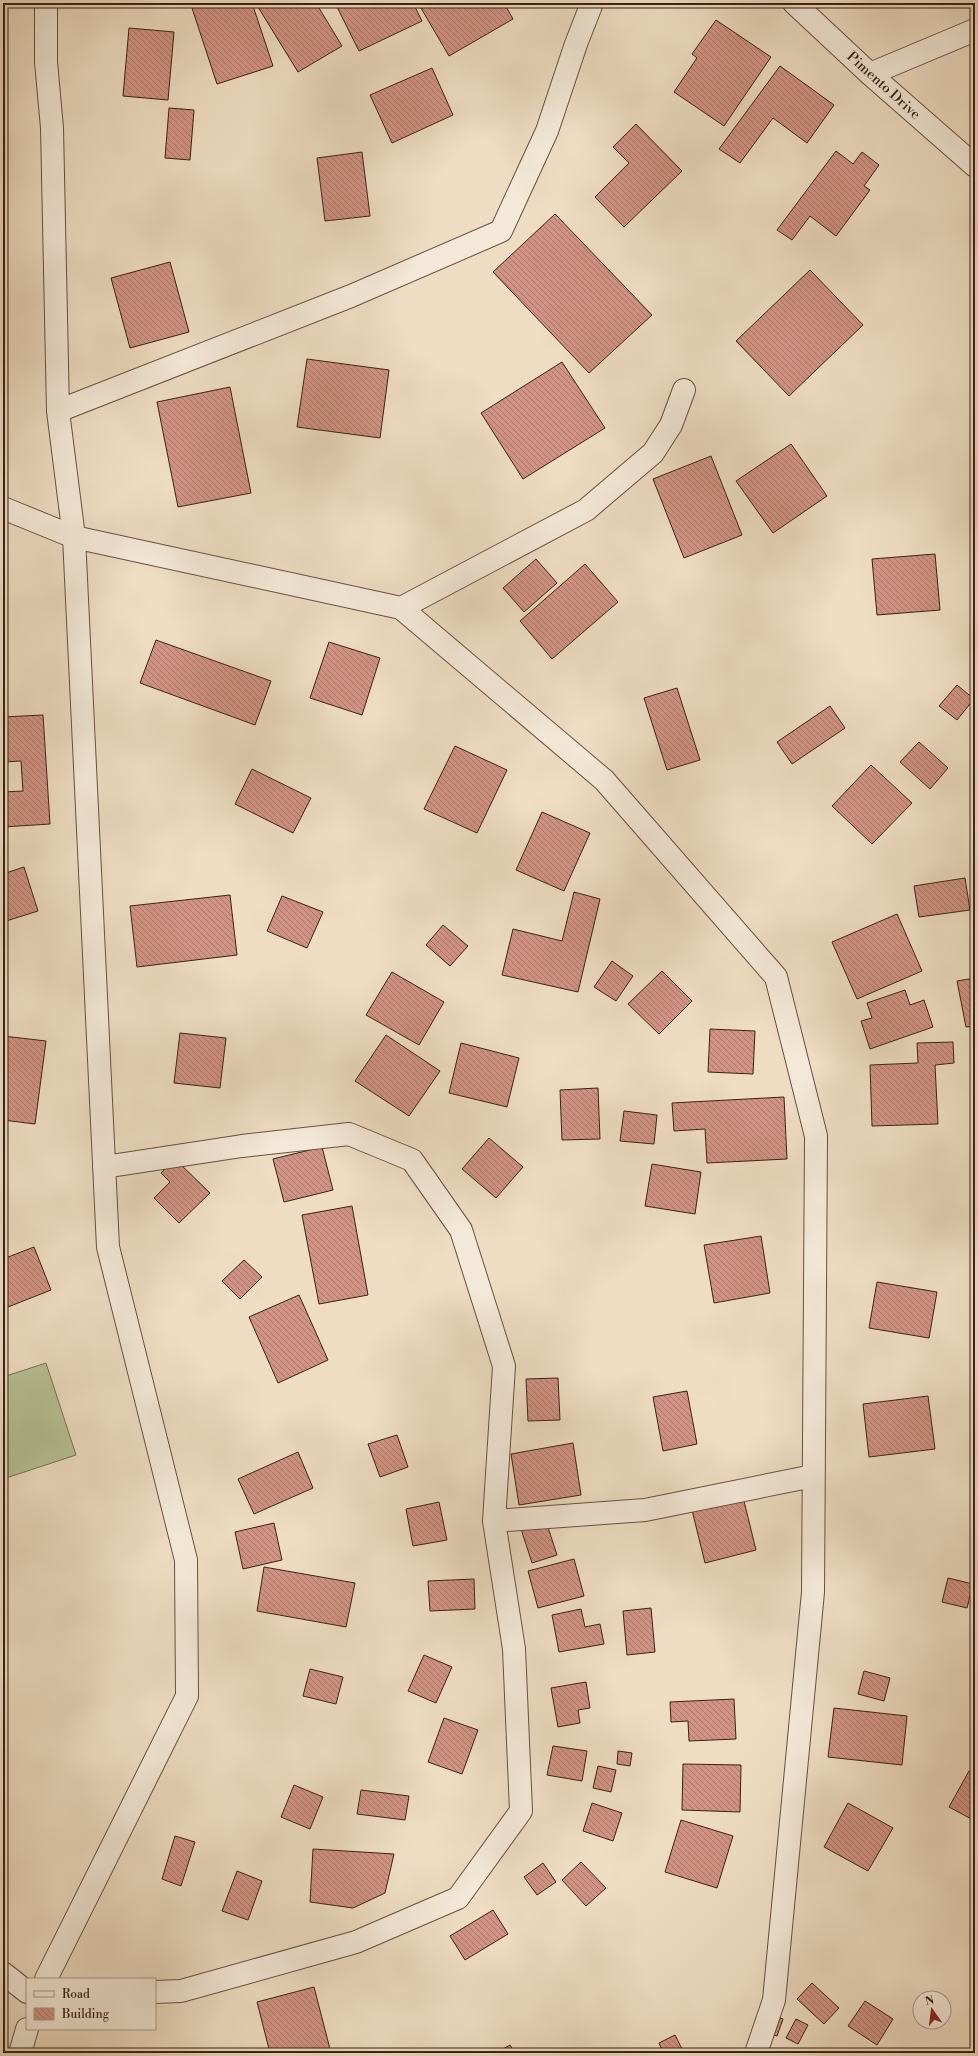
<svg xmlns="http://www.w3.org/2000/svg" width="978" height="2056" viewBox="0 0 978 2056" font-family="'Libre Bodoni',serif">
<defs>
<pattern id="building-back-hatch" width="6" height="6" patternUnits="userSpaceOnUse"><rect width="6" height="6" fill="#d19385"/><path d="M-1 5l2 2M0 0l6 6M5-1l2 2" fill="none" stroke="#ab786c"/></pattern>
</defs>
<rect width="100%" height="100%" fill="#eeddc3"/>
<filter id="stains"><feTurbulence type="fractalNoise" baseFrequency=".005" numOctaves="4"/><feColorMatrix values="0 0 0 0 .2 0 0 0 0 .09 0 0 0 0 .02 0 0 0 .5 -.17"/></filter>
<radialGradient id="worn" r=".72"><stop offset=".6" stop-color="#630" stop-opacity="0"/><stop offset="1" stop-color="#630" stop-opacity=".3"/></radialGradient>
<path fill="#b6c295" stroke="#787254" d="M46,1363l30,92 -73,24v-102z"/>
<path fill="url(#building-back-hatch)" stroke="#3b2114" d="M207,3h45l21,63 -56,18 -25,-76z
M264,3h52l26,43 -44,26 -40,-65z
M335,3h78l9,18 -63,30z
M418,3h86l9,16 -64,37z
M716,20l55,37 -47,69 -50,-34 23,-34 -5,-4z
M129,28l45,4 -6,68 -45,-4z
M780,66l54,39 -27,38 -34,-25 -33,45 -21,-14z
M432,68l21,47 -61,28 -22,-48z
M169,108l25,2 -4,50 -25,-2z
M636,124l46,47 -58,56 -29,-30 34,-34 -16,-16z
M836,151l17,13 9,-12 17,13 -15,21 6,4 -34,46 -26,-20 -18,24 -15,-10z
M362,152l8,64 -45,5 -8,-63z
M555,214l97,101 -63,58 -96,-101z
M170,262l19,70 -59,16 -19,-70z
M810,270l53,55 -74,71 -53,-55z
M307,359l82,11 -9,68 -83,-11z
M562,362l43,66 -82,51 -42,-66z
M230,387l21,106 -73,14 -21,-105z
M791,444l36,52 -54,37 -37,-52z
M711,456l31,79 -58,23 -31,-79z
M935,554l5,56 -63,5 -5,-56z
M536,559l21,24 -33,29 -21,-24z
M585,564l33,38 -66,57 -32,-38z
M156,640l115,41 -16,44 -115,-42z
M329,642l51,16 -18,57 -52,-17z
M957,685l17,14 -17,21 -18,-14z
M677,688l23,72 -33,10 -23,-72z
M830,706l15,22 -53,36 -15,-22z
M43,715l7,109 -47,3v-35l20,-1 -2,-30 -18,1v-45z
M919,742l29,26 -18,21 -30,-27z
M455,746l52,24 -30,63 -53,-24z
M871,765l41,38 -40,41 -40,-38z
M252,769l59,29 -18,35 -58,-29z
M542,812l48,21 -26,58 -48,-21z
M24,867l14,44 -35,11v-48z
M965,878l5,32 -51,7 -5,-31z
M574,892l26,7 -22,93 -76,-17 11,-46 49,12z
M230,895l7,60 -100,12 -7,-61z
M282,896l41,16 -16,36 -40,-17z
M897,914l25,57 -65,28 -25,-57z
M443,925l25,21 -18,20 -24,-21z
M3,949h2v46h-2z
M612,961l21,15 -17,25 -22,-14z
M662,971l30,30 -33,33 -31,-30z
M392,972l52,30 -25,43 -53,-30z
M975,978v48l-9,1 -9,-46z
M905,990l5,15 14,-5 9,27 -63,22 -9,-28 11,-3 -5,-15z
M710,1029l45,2 -2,43 -45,-2z
M180,1033l46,5 -6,50 -46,-5z
M386,1035l54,36 -31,45 -54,-35z
M3,1036l43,5 -11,83 -32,-4z
M953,1042l1,21 -19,2 3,59 -66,2 -2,-61 48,-2 -1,-20z
M461,1043l58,15 -12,49 -58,-14z
M598,1088l2,51 -38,1 -2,-50z
M784,1097l3,62 -80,4 -2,-34 -31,2 -2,-28z
M624,1111l33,4 -3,29 -34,-3z
M489,1138l34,29 -27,31 -34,-29z
M322,1147l11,43 -49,12 -11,-43z
M175,1159l35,34 -31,30 -25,-25 16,-16 -9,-9z
M652,1164l49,8 -6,42 -50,-8z
M352,1206l16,89 -49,9 -17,-89z
M761,1236l9,57 -56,10 -10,-58z
M34,1247l17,43 -48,19v-50z
M244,1260l18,17 -22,22 -18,-18z
M877,1282l60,10 -8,46 -60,-10z
M299,1295l29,65 -50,23 -29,-66z
M558,1378l2,42 -32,1 -2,-42z
M687,1391l10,53 -34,7 -10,-54z
M928,1396l7,53 -66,8 -6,-53z
M397,1435l11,32 -28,10 -12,-33z
M573,1443l8,52 -62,10 -8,-51z
M298,1452l15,36 -59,26 -16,-35z
M742,1493l14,57 -51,13 -14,-57z
M439,1502l8,38 -34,6 -7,-37z
M546,1521l11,34 -25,8 -11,-34z
M274,1523l8,37 -39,9 -8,-37z
M574,1559l10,37 -46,12 -10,-37z
M264,1567l91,16 -9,44 -89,-16z
M948,1578l25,6 -6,24 -25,-6z
M474,1579l1,30 -45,2 -2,-30z
M651,1608l4,44 -28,3 -4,-44z
M581,1609l4,18 15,-3 4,20 -45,8 -7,-37z
M424,1655l28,12 -16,36 -28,-12z
M310,1669l33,8 -7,27 -33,-8z
M864,1671l26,7 -6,23 -26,-7z
M586,1682l4,26 -12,2 2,13 -22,4 -7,-39z
M734,1699l2,40 -47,2 -1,-20 -17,1 -1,-20z
M834,1708l73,8 -5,49 -74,-8z
M444,1718l34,12 -16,44 -34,-12z
M975,1723v10l-4,-3z
M553,1746l34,5 -5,30 -35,-6z
M618,1751l14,2 -2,13 -13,-2z
M683,1764l58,1 -1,47 -58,-2z
M598,1766l18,4 -5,22 -18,-4z
M969,1771l6,3v47l-26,-14z
M294,1785l29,12 -13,32 -29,-12z
M361,1790l48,6 -4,24 -48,-6z
M592,1803l30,10 -9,28 -30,-10z
M848,1803l45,25 -25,43 -44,-24z
M681,1820l52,16 -16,52 -52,-16z
M175,1836l20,6 -14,44 -19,-7z
M313,1849l81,5 -9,39 -32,15 -43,-6z
M581,1862l25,26 -20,18 -24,-26z
M543,1863l13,19 -19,13 -13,-18z
M237,1871l25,10 -14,39 -26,-9z
M493,1910l15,24 -43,26 -15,-24z
M812,1983l27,25 -15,16 -27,-25z
M314,1987l17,66h-61l-13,-51z
M865,2001l28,18 -16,26 -29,-19z
M777,2017l6,2 -6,17 -6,-2z
M796,2019l12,6 -10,19 -12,-6z
M675,2035l7,14 -8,4h-11l-4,-10z
M510,2045l5,8h-19z"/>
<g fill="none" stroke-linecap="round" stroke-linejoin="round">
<defs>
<path id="minor" d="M46,3v59l6,66 6,283 16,126 34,710 78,313 1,136 -141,283
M794,3l76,71 105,92
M870,74l105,-44
M58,411l293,-115 150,-65 46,-100 29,-87 16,-41
M3,508l71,29 327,71 203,172 172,197 40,159 -3,456 -39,408 -18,53
M401,608l185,-98 67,-57 18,-28 13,-35
M104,1167l138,-21 107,-12 63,26 49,70 43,136 -10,155 20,128 7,162 -63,87 -102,44 -175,49 -26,1
M494,1521l151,-11 168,-34
M3,1973l24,19
M20,2053l7,-24"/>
</defs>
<use href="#minor" stroke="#685040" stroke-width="24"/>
<use href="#minor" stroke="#f4e9d8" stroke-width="22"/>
</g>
<g text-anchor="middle" stroke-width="3.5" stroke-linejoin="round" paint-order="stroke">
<g font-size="14" fill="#3b2114" stroke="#f4e9d8">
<text transform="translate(884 85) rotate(42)" y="5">Pimento Drive</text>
</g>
</g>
<rect width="978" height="2056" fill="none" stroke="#eeddc3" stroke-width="16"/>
<rect x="4" y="4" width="970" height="2048" fill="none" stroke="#3b2114" stroke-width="2"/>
<rect x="8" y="8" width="962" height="2040" fill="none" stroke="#3b2114"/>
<rect x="26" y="1978" width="130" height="52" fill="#f4e9d8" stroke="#aa998a"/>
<rect x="34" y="1991" width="20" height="6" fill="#f4e9d8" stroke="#aa998a"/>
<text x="62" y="1998" font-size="12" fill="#3b2114">Road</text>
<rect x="34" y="2008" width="20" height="12" fill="url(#building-back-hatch)" stroke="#aa998a"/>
<text x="62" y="2018" font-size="12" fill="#3b2114">Building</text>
<g transform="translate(932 2010) rotate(346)"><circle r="19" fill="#f4e9d8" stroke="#aa998a"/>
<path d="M0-3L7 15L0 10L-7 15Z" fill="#8f2418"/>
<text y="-6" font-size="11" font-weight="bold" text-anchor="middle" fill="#3b2114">N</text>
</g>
<rect width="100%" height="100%" filter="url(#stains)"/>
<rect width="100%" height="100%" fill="url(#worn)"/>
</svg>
